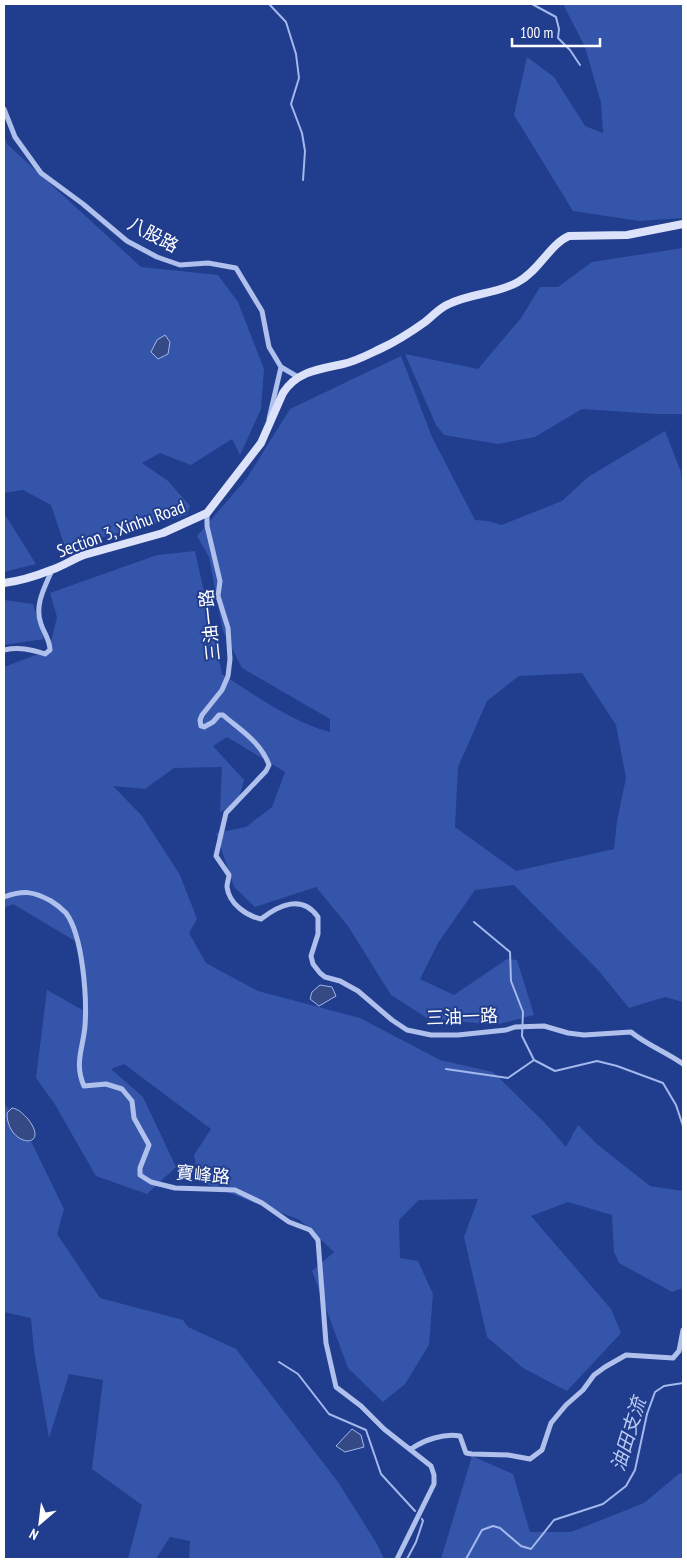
<svg xmlns="http://www.w3.org/2000/svg" width="687" height="1563" viewBox="0 0 687 1563" font-family="'PT Sans Narrow','Noto Sans TC',sans-serif">
<rect width="100%" height="100%" fill="#213d8d"/>
<path fill="#3555aa" fill-rule="evenodd" d="M563,4h120v214l-44,3 -66,-10 -59,-96 13,-58 27,20 31,49 18,7 -2,-30 -16,-56z
M4,135l3,9 134,123 77,8 20,27 26,67 -3,40 -21,46 -8,-16 -41,26 -31,-12 -18,10 26,18 22,25 -3,9 -122,32 -14,-42 -28,-15 -19,3z
M683,248v166h-27l-74,-5 -47,28 -37,7 -54,-9 -8,-10 -31,-71 73,15 43,-51 19,-31h18l34,-25z
M401,356l31,81 43,83 13,1 14,4 60,-24 26,-24 77,-46 16,41 2,19v511l-18,-5 -36,11 -31,-38 -84,-85 -39,5 -37,53 -18,36 34,16 53,-36 10,1 17,55 -39,10 -68,-7 -36,-23 -43,-69 -32,-39 -61,20 -21,-20 -18,-54 30,-6 26,-20 13,-35 -58,-35 -14,9 31,34 -7,25 -17,7 2,-45 -48,1 -29,21 -32,-3 29,30 38,59 17,44 -8,14 17,30 52,28 102,27 80,42 53,12 51,50 22,25 12,-22 20,20 52,41 33,5v97l-11,4 -53,-29 -5,-11 -2,-37 -44,-13 -37,14 80,93 10,24 -54,58 -44,-23 -36,-31 -23,-100 14,-38 -59,1 -20,20 1,38 18,3 15,33 -4,51 -24,39 -22,18 -35,-34 -36,-97 22,-19 -34,-32 -102,-39 -4,-26 17,-26 -87,-65 -13,5 32,28 33,70 -29,27 -51,-18 -42,-73 -18,-25 11,-88 39,22 -6,-68 -67,-40 -9,4v-241l45,-17 8,-33 -7,-24 107,-38 38,-4 27,123c35,22 68,47 108,58v-13l-88,-51 -19,-37 -14,-74 -12,-21 50,-58 43,-69zM582,673l34,52 10,53 -9,43 -3,28 -98,22 -61,-44 3,-60 29,-66 32,-25z
M4,513l32,51 -32,8z
M4,600l29,4 11,35 -40,6z
M4,1103l22,28 38,78 -7,25 43,64 83,22 5,7 48,22 102,133 39,62 7,15h-195l1,-18 -20,-4 -14,22h-28l14,-54 -50,-36 11,-89 -34,-6 -20,64 -15,-87 -3,-33 -27,-6z
M472,1456l41,18 17,58h41l73,-29 36,-30 3,1v85h-242z"/>
<path fill="#354984" stroke="#a3b8ed" d="M165,335l5,7 -2,12 -10,5 -7,-7 6,-12z
M320,985l12,2 4,9 -17,10 -9,-7 2,-7z
M12,1108c7,1 11,6 16,11 24,31 -21,29 -21,-6z
M352,1429l9,6 3,12 -19,5 -9,-6z"/>
<g fill="none" stroke-linecap="round" stroke-linejoin="round">
<path stroke="#a3b8ed" stroke-width="2" d="M269,4l17,18 10,32 3,24 -8,26 11,29 3,18 -2,29
M532,4l24,13 3,12 -1,9 12,12 10,15
M474,922l36,30 1,29 12,31 -1,24 12,24 21,11 42,-10 20,5 46,17 13,22 7,21
M446,1069l62,9 26,-18
M683,1162v3
M279,1362l19,12 31,40 37,16 15,44 34,37
M407,1559l9,-17 7,-21 -1,-2
M466,1559l16,-29 11,-4 7,2 21,18 10,3 23,-29 49,-16 23,-18 9,-16 12,-56 8,-22 9,-6 19,-3"/>
<path stroke="#afc0ec" stroke-width="5" d="M4,109l11,28 26,36 42,31 44,37 30,16 23,8 28,-2 28,5 26,43 7,36 12,20 17,10
M269,419l12,-52
M207,513v13l13,55 -2,15 10,32 2,31 -2,17 -6,14 -20,25 -2,5 1,6 3,1 9,-5 6,-7h4c17,15 38,27 46,50l-3,6 -40,42 -10,43 13,19c0,3 -2,8 -2,12 2,17 20,29 34,32 18,-14 41,-25 57,-2v17l-7,22 2,8 7,9 5,4 15,4 18,10 34,29 15,10 24,5h27l48,-5 9,-3 29,-1 24,7 16,2 47,-3c16,13 35,20 52,32
M4,650c15,-3 26,-1 41,4l5,-4c0,-10 -6,-17 -9,-26 -7,-19 4,-37 11,-54
M4,897c19,-7 29,-6 47,4 5,3 11,8 15,12 17,23 21,85 19,113 -2,23 -11,37 -1,60l22,-2 16,5 10,12 2,17 15,27 -9,23v7l11,7 24,6 60,2 27,13 27,19 21,8 8,10 8,103 10,44 25,19 23,23 47,37 3,9v9l-37,75
M411,1449c13,-9 33,-16 49,-13l6,17 6,1 36,1 22,4 12,-9 9,-27 15,-18 17,-15 11,-15 11,-8 21,-12 47,3 6,-7 4,-21"/>
<path stroke="#dbe2f9" stroke-width="8" d="M4,583c16,-2 32,-7 47,-13 12,-4 22,-11 33,-15l79,-22 44,-20 54,-70 22,-50c14,-22 37,-24 60,-29 14,-3 26,-10 39,-16 15,-7 29,-16 43,-26 8,-6 14,-14 24,-18 22,-11 48,-10 69,-22 21,-11 32,-38 51,-46l58,-1 56,-11"/>
</g>
<g text-anchor="middle" stroke-width="4" stroke-linejoin="round" paint-order="stroke">
<g font-size="18" fill="#fff" stroke="#213d8d">
<text transform="translate(153 235) rotate(28)" y="6">八股路</text>
<text transform="translate(121 529) rotate(-20)" y="6">Section 3, Xinhu Road</text>
<text transform="translate(210 625) rotate(-96)" y="6">三油一路</text>
<text transform="translate(462 1017) rotate(-2)" y="6">三油一路</text>
<text transform="translate(203 1175) rotate(5)" y="6">寶峰路</text>
</g>
<g font-size="19" font-style="italic" fill="#bbcbf3" stroke="#213d8d">
<text transform="translate(628 1434) rotate(-73)" y="7">油田支流</text>
</g>
</g>
<rect width="687" height="1563" fill="none" stroke="#ffffff" stroke-width="10"/>
<g transform="translate(40 1523) rotate(208)" stroke="#213d8d" stroke-width="4" paint-order="stroke">
<path d="M0-4L9 19L0 12L-9 19Z" fill="#ffffff"/>
<text y="-8" font-size="14" font-weight="bold" text-anchor="middle" fill="#ffffff">N</text>
</g>
<path d="M512 38v8h88v-8" fill="none" stroke="#ffffff" stroke-width="2.5"/>
<text x="520" y="38" font-size="15" fill="#ffffff" stroke="#213d8d" stroke-width="4" paint-order="stroke">100 m</text>
</svg>
